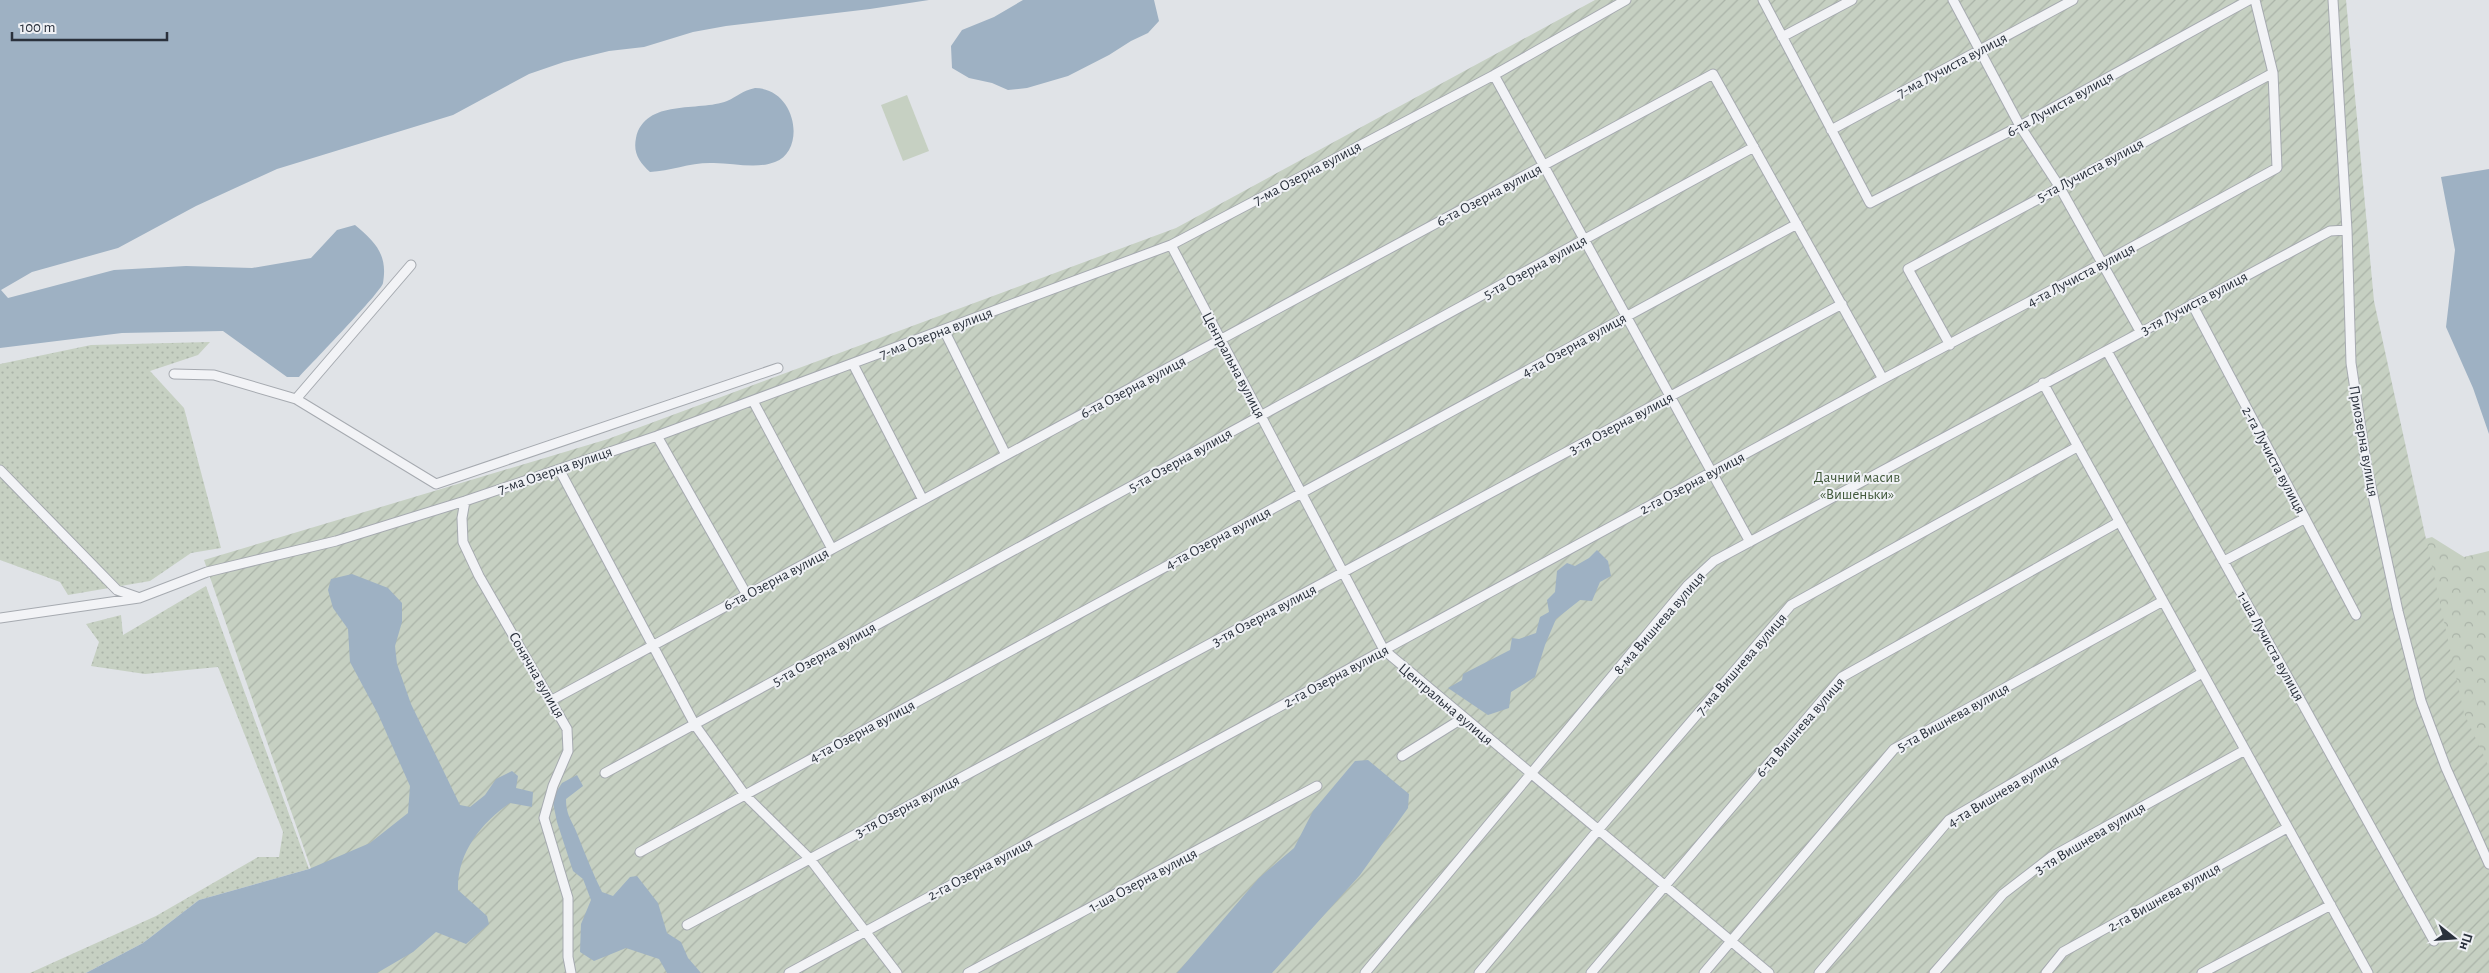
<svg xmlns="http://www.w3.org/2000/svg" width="2489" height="973" viewBox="0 0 2489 973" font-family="'Alegreya Sans',sans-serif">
<defs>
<pattern id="grass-dots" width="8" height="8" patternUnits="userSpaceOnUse" patternTransform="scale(1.25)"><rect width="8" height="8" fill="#c6d0c2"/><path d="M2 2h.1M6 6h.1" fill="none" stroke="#aab3a8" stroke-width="1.8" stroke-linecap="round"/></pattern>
<pattern id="forest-crowns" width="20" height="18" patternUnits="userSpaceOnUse" patternTransform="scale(1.25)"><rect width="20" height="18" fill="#c6d0c2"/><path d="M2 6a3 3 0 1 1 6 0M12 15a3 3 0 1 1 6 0" fill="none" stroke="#aab3a8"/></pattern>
<pattern id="garden-furrows" width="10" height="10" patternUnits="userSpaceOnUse" patternTransform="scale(1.25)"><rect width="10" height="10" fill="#c6d0c2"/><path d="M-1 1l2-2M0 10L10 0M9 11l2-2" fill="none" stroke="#aab3a8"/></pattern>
</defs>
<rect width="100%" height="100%" fill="#e0e3e7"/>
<path fill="url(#grass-dots)" d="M210,342l-12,13 -48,16 34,37 37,140 -30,5 -41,28 -82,14 -8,-13 -60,-22v-196l91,-19z
M206,586l103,283 -110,31 -56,43 -57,30h-56l126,-57 102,-59h21l4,-25 -65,-165 -73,7 -54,-8 8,-24 -13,-18 35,-9 2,20z"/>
<path fill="url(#forest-crowns)" d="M2432,537l32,20 25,-6v281l-86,-287z"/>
<path fill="url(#garden-furrows)" d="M1595,0h751l28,301 90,412 25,54v206h-2395l223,-87 -113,-326 404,-121 568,-211z"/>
<path fill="#c6d0c2" d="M907,95l22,56 -26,10 -22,-56z"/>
<path fill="#9eb1c3" d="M0,0h929l-59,9 -144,17 -33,6 -49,15 -35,4 -45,11 -35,12 -76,41 -176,54 -81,37 -78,42 -86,24 -31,18 7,8 106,-28 72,-4 66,2 59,-10 26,-28 18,-5c20,17 33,29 28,58 -1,8 -73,82 -84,94h-12l-64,-46 -101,2 -122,15z
M1023,0h131l5,21 -11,12 -17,8 -22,14 -41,21 -41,12 -19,2 -16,-7 -23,-5 -17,-10 -1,-22 11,-16 32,-13z
M755,88c41,0 52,62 20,74 -21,8 -44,0 -65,1 -21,0 -40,8 -60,9 -11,-10 -17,-19 -14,-34 9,-40 63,-26 91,-37 11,-5 15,-10 28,-13z
M2489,169v265l-16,-46 -27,-61 9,-77 -14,-73z
M1597,550l11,11 3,15 -11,6 -8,19 -12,-1 -24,19 -11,26 -10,32 -24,15 -2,16 -21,7 -40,-27 14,-8 1,-6 47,-24 2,-12 7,1 17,-6 4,-16 9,-5 -2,-12 8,-8 2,-21 10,-8 8,3 14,-8z
M352,574l36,14 14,15v19l-7,24 2,18 14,40 49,101 10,2 15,-12 11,-16 16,-8 6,5 -2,12 17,4 -1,15 -22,-4c-29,20 -53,50 -52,87l29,26 2,8 -23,20 -30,-12 -23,20 -36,21h-291l57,-30 56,-43 110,-31 61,-26 38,-30 2,-27 -32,-72 -28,-52 -2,-33 -15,-21 -5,-18 3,-11z
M1368,760l41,34 -1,14 -48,67 -88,98h-95l82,-95 35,-30 19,-37 42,-50z
M577,775l6,11 -17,13c0,18 7,22 12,37 8,20 15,38 24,56l11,4 17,-19 7,-1 21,27 9,30 14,9 7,16 13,15h-34l-8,-14 -33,-11 -32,13 -14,-9 1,-28 10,-24 -8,-21 -10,-8 -16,-49 -5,-24 10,-15z"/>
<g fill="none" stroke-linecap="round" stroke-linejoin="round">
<defs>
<path id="minor" d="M1763,0l107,203 150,-77 229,-126
M1953,0l67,126 39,60 81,145
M2333,0l14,230 4,133 16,105 31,143 23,90 25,67 43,96
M1782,37l70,-37
M1494,75l256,467
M1831,130l242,-130
M1171,245l213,405 385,323
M2192,304l164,311
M944,330l62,125
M1950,345l-42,-76 365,-196
M2107,351l327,590
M853,364l70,136
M174,374l40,1 82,24 140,85 342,-116
M2043,383l325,590
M296,399l115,-134
M753,401l79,148
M657,436l90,159
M559,469l136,256 50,70 65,64 87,114
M0,470l117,120 20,7
M465,501l-3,17 1,24 16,34 88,153 1,22 -15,35 -9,32 24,80v59l3,16
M2224,561l80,-42
M0,618l139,-20 68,-26 129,-31 129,-40 192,-65 514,-191 323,-170 132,-75
M552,700l1161,-626 170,305
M1402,756l61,-38
M605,773l1149,-626
M640,852l1157,-628
M687,925l1155,-621
M789,973l1094,-594 218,-115 176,-96 -4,-95 -18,-73
M968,973l349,-187
M1365,973l323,-388 26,-24 616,-330 17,-1
M1479,973l119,-143 193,-225 286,-158
M1591,973l251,-296 277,-155
M1704,973l190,-224 269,-148
M1819,973l130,-153 253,-147
M1934,973l69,-79 48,-37 194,-107
M2046,973l17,-21 224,-124
M2202,973l129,-68"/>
</defs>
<use href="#minor" stroke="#a6aab0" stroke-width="11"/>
<use href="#minor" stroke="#f2f3f6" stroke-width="9"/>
</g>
<g text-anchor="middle" stroke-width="4" stroke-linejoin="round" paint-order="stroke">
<g font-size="15" fill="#2a313c" stroke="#eff1f5">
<text transform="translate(1952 65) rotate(-28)" y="5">7-ма Лучиста вулиця</text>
<text transform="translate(2060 104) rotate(-29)" y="5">6-та Лучиста вулиця</text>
<text transform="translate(2090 170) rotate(-28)" y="5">5-та Лучиста вулиця</text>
<text transform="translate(1307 173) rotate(-28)" y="5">7-ма Озерна вулиця</text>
<text transform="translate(1489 195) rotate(-28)" y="5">6-та Озерна вулиця</text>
<text transform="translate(1535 267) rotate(-29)" y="5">5-та Озерна вулиця</text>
<text transform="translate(2081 275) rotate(-28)" y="5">4-та Лучиста вулиця</text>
<text transform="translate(2194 303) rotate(-28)" y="5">3-тя Лучиста вулиця</text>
<text transform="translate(936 333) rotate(-21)" y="5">7-ма Озерна вулиця</text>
<text transform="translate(1574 345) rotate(-29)" y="5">4-та Озерна вулиця</text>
<text transform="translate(1234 365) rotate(62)" y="5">Центральна вулиця</text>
<text transform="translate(1133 387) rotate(-28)" y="5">6-та Озерна вулиця</text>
<text transform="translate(1621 423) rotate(-28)" y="5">3-тя Озерна вулиця</text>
<text transform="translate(2364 441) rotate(80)" y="5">Приозерна вулиця</text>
<text transform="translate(1180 460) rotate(-29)" y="5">5-та Озерна вулиця</text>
<text transform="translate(2274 460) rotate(62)" y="5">2-га Лучиста вулиця</text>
<text transform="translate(555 470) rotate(-19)" y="5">7-ма Озерна вулиця</text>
<text transform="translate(1692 483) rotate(-28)" y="5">2-га Озерна вулиця</text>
<text transform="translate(1218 538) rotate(-28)" y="5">4-та Озерна вулиця</text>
<text transform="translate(776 579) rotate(-28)" y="5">6-та Озерна вулиця</text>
<text transform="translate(1264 615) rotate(-28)" y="5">3-тя Озерна вулиця</text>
<text transform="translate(1659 623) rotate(-49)" y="5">8-ма Вишнева вулиця</text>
<text transform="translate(2271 646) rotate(61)" y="5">1-ша Лучиста вулиця</text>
<text transform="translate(824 654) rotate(-29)" y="5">5-та Озерна вулиця</text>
<text transform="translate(1741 664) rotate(-49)" y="5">7-ма Вишнева вулиця</text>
<text transform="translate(537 675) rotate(60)" y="5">Сонячна вулиця</text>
<text transform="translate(1336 676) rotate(-28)" y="5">2-га Озерна вулиця</text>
<text transform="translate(1446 704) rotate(40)" y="5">Центральна вулиця</text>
<text transform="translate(1953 717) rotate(-29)" y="5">5-та Вишнева вулиця</text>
<text transform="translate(1800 727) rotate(-49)" y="5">6-та Вишнева вулиця</text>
<text transform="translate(862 731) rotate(-28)" y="5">4-та Озерна вулиця</text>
<text transform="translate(2003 791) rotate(-31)" y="5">4-та Вишнева вулиця</text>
<text transform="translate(907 806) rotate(-28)" y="5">3-тя Озерна вулиця</text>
<text transform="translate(2090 838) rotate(-31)" y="5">3-тя Вишнева вулиця</text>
<text transform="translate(980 869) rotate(-28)" y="5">2-га Озерна вулиця</text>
<text transform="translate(1143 880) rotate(-28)" y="5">1-ша Озерна вулиця</text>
<text transform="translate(2164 897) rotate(-29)" y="5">2-га Вишнева вулиця</text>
</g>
<g font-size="15" fill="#3f5739" stroke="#eff1f5">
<text x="1857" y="482">Дачний масив<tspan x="1857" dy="17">«Вишеньки»</tspan></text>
</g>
</g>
<g transform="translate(2454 938) rotate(107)" stroke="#eff1f5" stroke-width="4" paint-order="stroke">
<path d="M0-4L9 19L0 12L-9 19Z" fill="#2a313c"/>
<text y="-8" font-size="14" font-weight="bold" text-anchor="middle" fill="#2a313c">Пн</text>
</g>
<path d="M12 32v8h155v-8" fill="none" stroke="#2a313c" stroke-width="2.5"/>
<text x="20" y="32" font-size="15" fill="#2a313c" stroke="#eff1f5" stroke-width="4" paint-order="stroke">100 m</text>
</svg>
